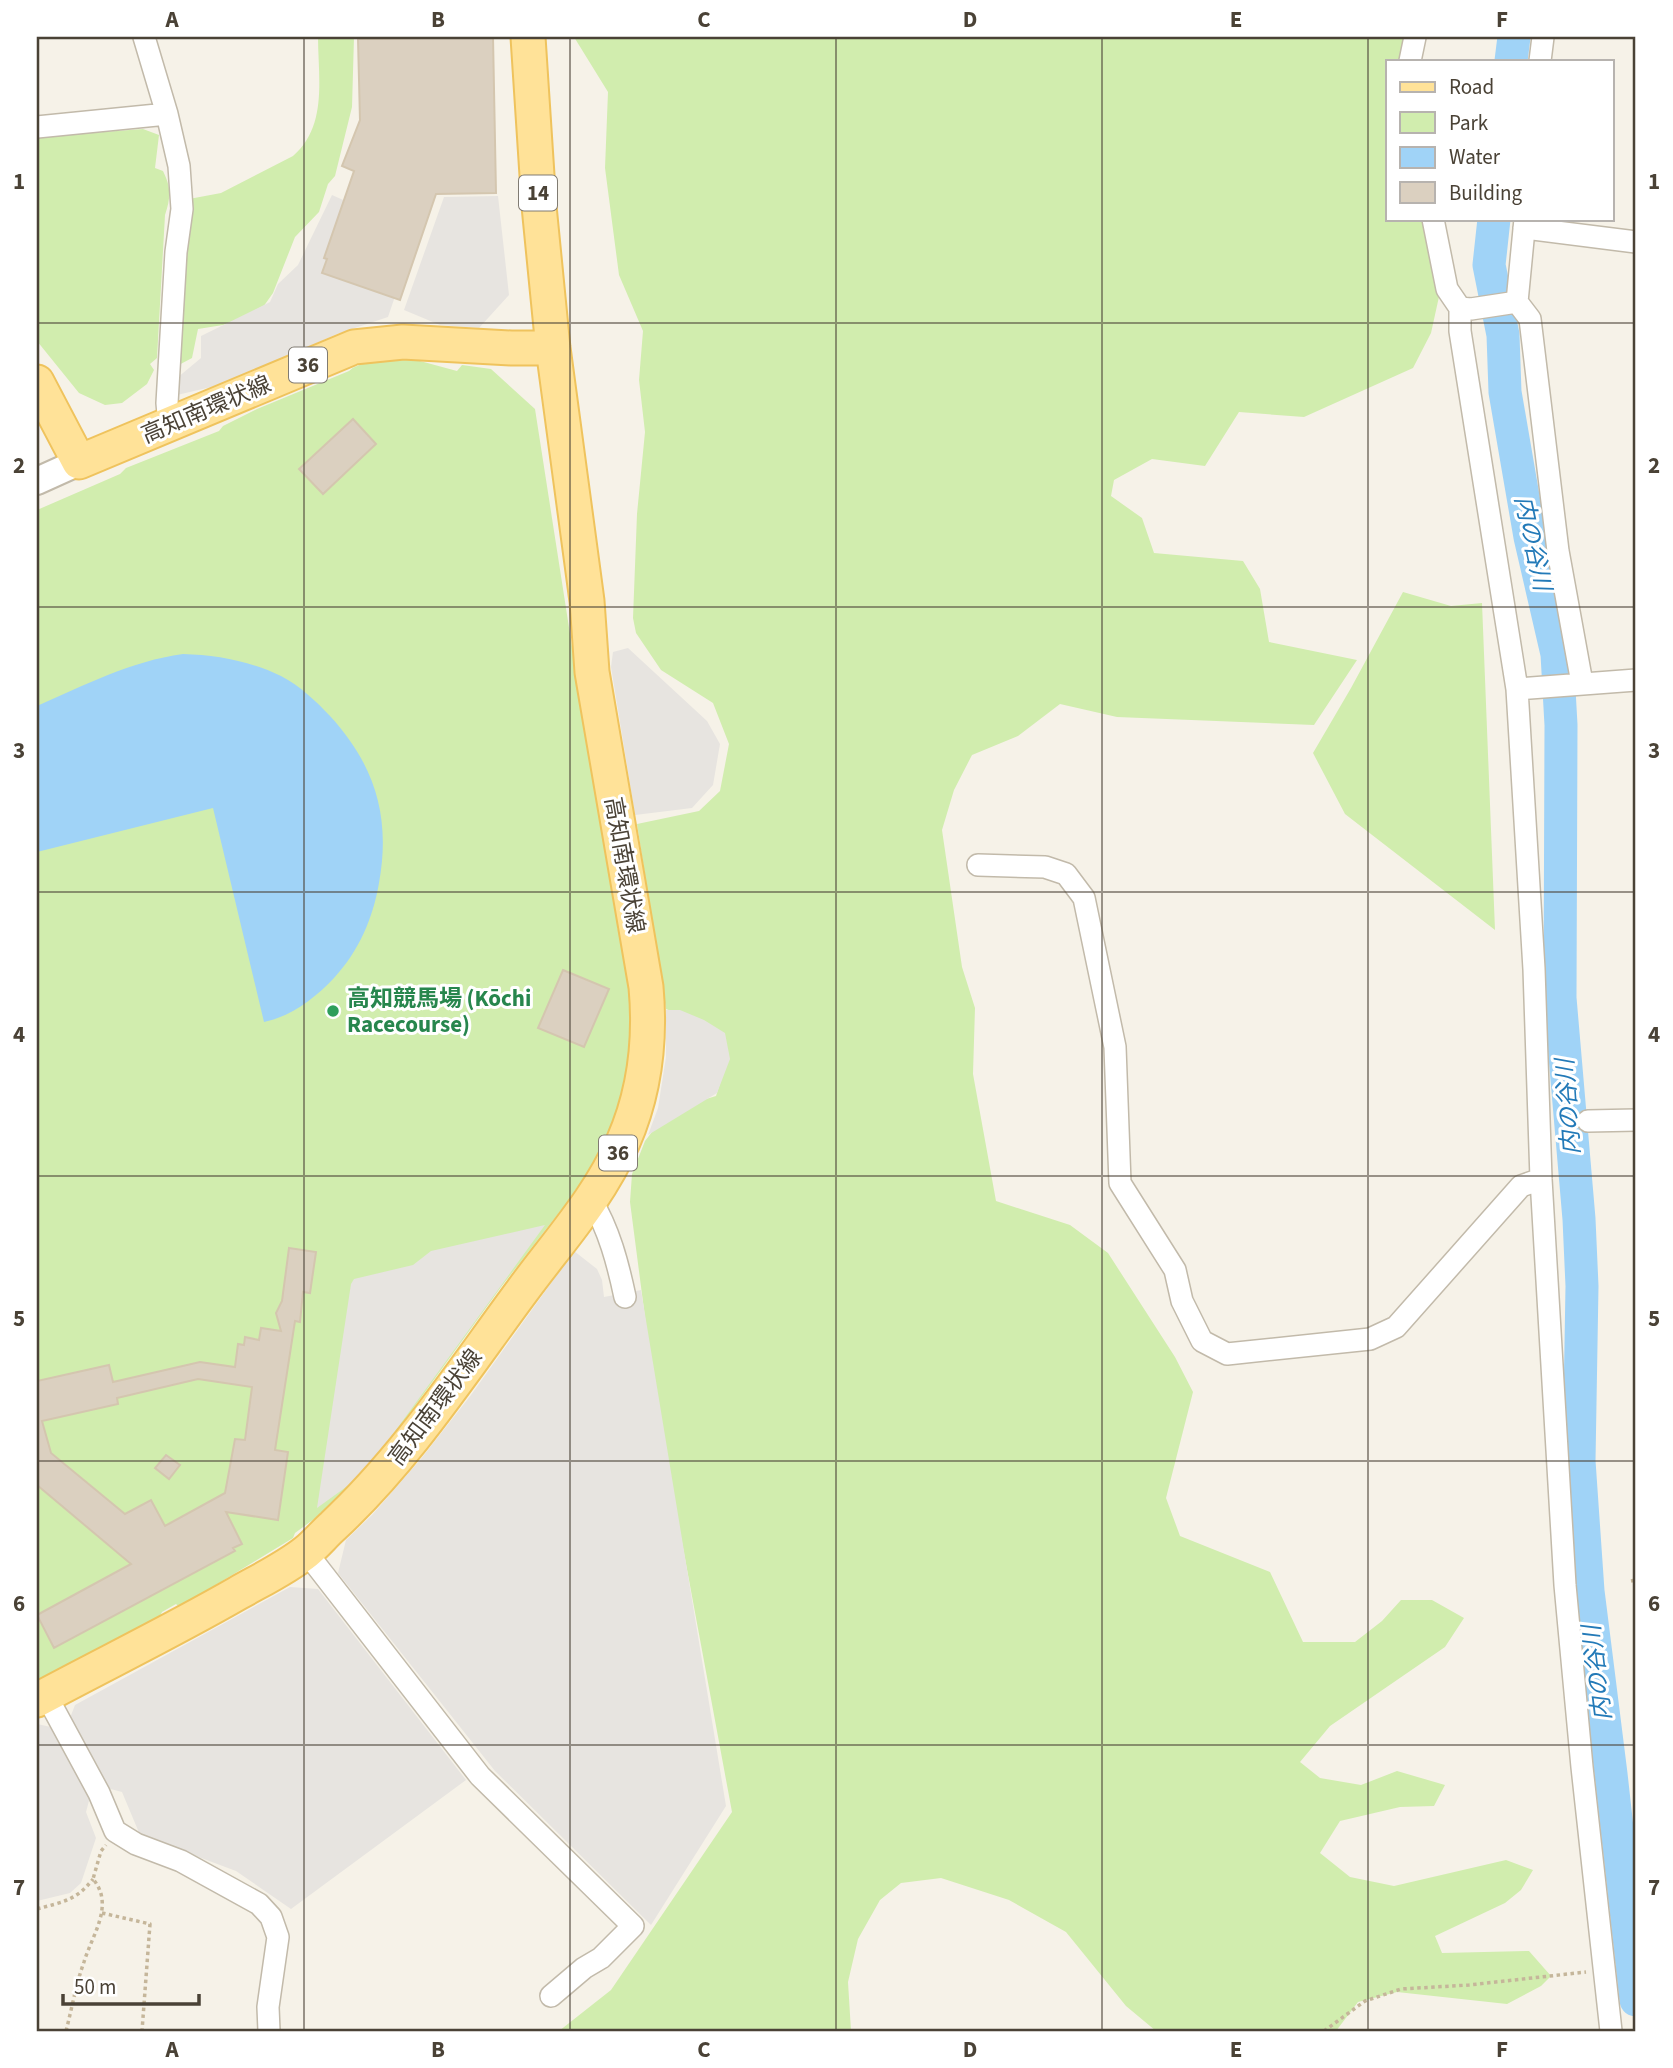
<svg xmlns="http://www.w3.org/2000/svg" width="1673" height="2068" viewBox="0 0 1673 2068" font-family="'Source Sans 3','Noto Sans JP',sans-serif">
<rect width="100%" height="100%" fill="#f6f2e8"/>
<path fill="#d1edae" d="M318,37h36l-2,70 -17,69 -7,8 -9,28 -24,25 -22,56 -12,17 -38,15 -25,4 -6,29 -17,9 14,-168 32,-6 72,-37c35,-30 25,-79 25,-119z
M574,37h840v24h-26v158h57l-1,55 -13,59 -18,35 -109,49 -65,-5 -34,54 -53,-7 -38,21 -3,16 31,22 12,35 89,8 17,28 9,53 88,18 -43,65 -197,-8 -57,-13 -42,32 -46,19 -18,35 -12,40 20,137 13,41 -2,66 23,127 74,24 38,28 67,104 18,35 -27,106 14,38 90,36 33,70h52l27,-21 19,-21h31l32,18 -19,29 -115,79 -30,36 20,16 41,7 36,-14 48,14 -11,21 -34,1 -60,14 -20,32 30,24 44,9 112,-26 27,10 -12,20 -16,13 -70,33 7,17 87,-2 22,25 -10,10 -34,18 -110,-12 -39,10 -22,29h-180l-30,-25 -60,-74 -57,-32 -68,-22 -40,5 -21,17 -22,39 -10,43 3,49h-292l52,-41 121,-178 -76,-410 -26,-200 2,-28 13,-33 10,-13 48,-28 13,-4 12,-37 -35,-40 -27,-10 -29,-185 62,-13 21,-20 9,-47 -16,-41 -52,-33 -25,-37 -3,-15 4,-104 8,-82 -6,-52 4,-49 -24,-56 -14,-107 3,-76z
M143,129l16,6 -4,33 8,3c8,16 8,26 2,44l-8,143 -7,6 4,6 -7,14 -25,19 -17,2 -26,-12 -42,-52v-204z
M387,358l33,3 37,10 5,-6 29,4 44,40 40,257 42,244 3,15 -3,2c4,10 5,24 7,36 13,69 9,107 -17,172 -7,18 -16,37 -28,50 -8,8 -8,19 -18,25l-60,77 -115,159 -31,35 -41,38 -19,14 -2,5 -107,65 -8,3 -2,-2 -14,8 -2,4 -123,65v-1171l83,-36 6,-6 93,-37 4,-5 34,-17 92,-38c9,-9 26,-8 38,-13z
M1403,592l48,14 31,-3 13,327 -150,-116 -32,-61 38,-65z"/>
<path fill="#e7e4e0" d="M332,195l18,8 72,14 -34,100 -51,17 -113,50 -47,11v-17l24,-20v-22l69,-34 8,-18 20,-19z
M498,196l11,99 -30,33 -39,-3 -36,-15 40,-113z
M628,648l79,73 13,23 -7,41 -21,23 -57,7 -24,-148 2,-15z
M666,1010h14l24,10 21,13 5,26 -13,34 -69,42 10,-27 8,-51z
M545,1225l-160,220 -32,37 -36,26 34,-224 3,-5 59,-14 18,-14z
M574,1251l23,18 5,11 2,17 37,-7 85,516 -75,119 -156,-154 -157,-198 8,-33 26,-25 48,-55 51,-65z
M290,1587l28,2 148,191 -175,129 -55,-38 -96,-36 -18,-43 -15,-4 -37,-70 5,-13z
M37,1724l14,3 39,70 -4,15 10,26 -15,45 -11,10 -33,8z"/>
<path fill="#a0d3f7" d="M183,654c34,1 67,7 98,22 19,10 35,25 49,40 45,49 61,101 49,167 -6,35 -20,68 -45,95 -19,20 -42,38 -70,44l-51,-214 -176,44v-146c48,-21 94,-45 146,-52z"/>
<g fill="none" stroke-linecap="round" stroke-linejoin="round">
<path stroke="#a0d3f7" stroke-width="33" d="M1511,61l3,-24
M1494,219l-5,46 14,70 2,57 25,145 27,117 4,71 -1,273 19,221 3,67 -3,175 9,130 23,183 25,226"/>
</g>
<path fill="#dbd0c0" stroke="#d4c6af" stroke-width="2" fill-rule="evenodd" d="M493,37l3,156 -60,1 -36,106 -78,-27 5,-14 -3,-1 30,-87 -12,-5 18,-46 -2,-81z
M353,419l23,25 -53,50 -24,-25z
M563,970l46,19 -25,58 -46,-19z
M289,1248l27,4 -6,41 -7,-1 -3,30 -5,-1 -20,129 13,2 -10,68 -52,-8 16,32 -9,4 2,3 -181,97 -17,-33 94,-51 -94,-79v-104l72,-16 4,17 87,-20 35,5 3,-23 6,1 1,-8 14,3 2,-12 20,3 -5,-18 6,-12zM198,1379l54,8 -7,53 -10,-1 -10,54 -60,33 -14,-26 -26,14 -74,-61 -9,-32 76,-17 -1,-6z
M166,1455l14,10 -11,14 -14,-11z"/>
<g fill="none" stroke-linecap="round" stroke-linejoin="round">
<defs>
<path id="minor" d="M144,37l23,77 12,52 3,43 -6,43 -9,151 2,22
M1410,61l5,-24
M1540,61l3,-24
M37,127l130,-13
M1433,219l14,70 13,19v23l57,358 17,280 7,210 24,406 17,182 29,264
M1525,219l-8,83 13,17 28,232 24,132
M1524,228l112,14
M1460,308l11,1 46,-7
M1517,689l119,-9
M978,865l67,2 21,7 18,24 31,149 5,136 55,87 7,31 20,40 25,13 143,-15 26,-12 125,-141 20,-7
M1588,1121l48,-1
M591,1200c18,29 27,64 34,97
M306,1552l174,224 153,150 -32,32 -17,10 -33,28
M46,1695l53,98 16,38 21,13 45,17 78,43 12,13 7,20 -10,70 1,24"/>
<path id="tertiary" d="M37,481l42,-19"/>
<path id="primary" d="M37,382l42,80 275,-115 49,-5 108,6h42
M37,1700c67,-36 135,-69 201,-107 23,-13 48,-25 68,-41 10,-8 18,-18 27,-26 74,-69 129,-154 189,-235 35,-48 77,-93 101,-149 22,-50 28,-100 23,-155l-54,-315 -5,-71 -34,-253 -14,-142 -11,-169"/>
</defs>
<use href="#minor" stroke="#c2baaa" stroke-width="24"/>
<use href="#tertiary" stroke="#c2baaa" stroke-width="30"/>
<use href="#primary" stroke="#efc35d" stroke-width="37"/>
<path stroke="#c5b69a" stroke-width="3.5" stroke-dasharray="3.5 3.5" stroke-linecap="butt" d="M1631,1581l5,-1
M37,1909c25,-7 39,-8 56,-30
M102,1913l48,11 -8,107
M66,2031c6,-23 10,-47 18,-69 8,-27 31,-57 9,-83l8,-28 5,-6
M1324,2031l41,-30 36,-12 68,-4 117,-13"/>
<use href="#minor" stroke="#fff" stroke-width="21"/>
<use href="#tertiary" stroke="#fff" stroke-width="26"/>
<use href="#primary" stroke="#ffe298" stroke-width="33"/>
</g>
<path fill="none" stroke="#4a4236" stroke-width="2" stroke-opacity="0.55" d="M304,37v1994M570,37v1994M836,37v1994M1102,37v1994M1368,37v1994M37,323h1599M37,607h1599M37,892h1599M37,1176h1599M37,1461h1599M37,1745h1599"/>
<circle fill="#2e9e5b" stroke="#fff" stroke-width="2.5" cx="333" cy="1011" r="7"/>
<g text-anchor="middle" stroke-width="6" stroke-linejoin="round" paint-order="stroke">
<g fill="#fff" stroke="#807b72" stroke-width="2">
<rect x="519" y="175.5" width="38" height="35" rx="5"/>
<rect x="289" y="347.5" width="38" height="35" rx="5"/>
<rect x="599" y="1135.5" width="38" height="35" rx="5"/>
</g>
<g font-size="21" font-weight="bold" fill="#4a4236">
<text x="538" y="200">14</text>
<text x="308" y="372">36</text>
<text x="618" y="1160">36</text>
</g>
<g font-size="23" fill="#4a4236" stroke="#fff">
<text transform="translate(206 409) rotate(-23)" y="8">高知南環状線</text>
<text transform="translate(625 865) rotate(80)" y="8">高知南環状線</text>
<text transform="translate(435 1407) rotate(-53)" y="8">高知南環状線</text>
</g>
<g font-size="23" font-weight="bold" fill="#27864d" stroke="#fff" text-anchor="start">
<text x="347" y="1006">高知競馬場 (Kōchi<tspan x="347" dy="26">Racecourse)</tspan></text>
</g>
<g font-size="24" font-style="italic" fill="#237ab8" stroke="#fff">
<text transform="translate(1533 543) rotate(78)" y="8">内の谷川</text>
<text transform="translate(1568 1107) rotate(-94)" y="8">内の谷川</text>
<text transform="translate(1597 1673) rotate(-97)" y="8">内の谷川</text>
</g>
</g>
<rect width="1673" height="2068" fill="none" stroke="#ffffff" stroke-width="77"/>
<rect x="1386" y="60" width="228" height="161" fill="#ffffff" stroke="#b7b3af" stroke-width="2"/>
<rect x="1400" y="82" width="35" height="10" fill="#ffe298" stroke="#b7b3af" stroke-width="2"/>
<text x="1449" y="94" font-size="21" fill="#4a4236">Road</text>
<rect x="1400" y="112" width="35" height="21" fill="#d1edae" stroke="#b7b3af" stroke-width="2"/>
<text x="1449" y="130" font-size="21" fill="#4a4236">Park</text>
<rect x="1400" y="147" width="35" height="21" fill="#a0d3f7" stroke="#b7b3af" stroke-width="2"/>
<text x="1449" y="164" font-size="21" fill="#4a4236">Water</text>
<rect x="1400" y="182" width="35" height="21" fill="#dbd0c0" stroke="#b7b3af" stroke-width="2"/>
<text x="1449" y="200" font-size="21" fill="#4a4236">Building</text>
<path d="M63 1994v10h136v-10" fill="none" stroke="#4a4236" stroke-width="3.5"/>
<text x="74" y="1994" font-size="21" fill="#4a4236" stroke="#ffffff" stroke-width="5" paint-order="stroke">50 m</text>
<rect x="38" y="38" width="1596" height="1992" fill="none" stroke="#4a4236" stroke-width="2.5"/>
<g font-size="23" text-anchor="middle" font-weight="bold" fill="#4a4236">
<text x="172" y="27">A</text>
<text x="438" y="27">B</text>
<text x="704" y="27">C</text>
<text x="970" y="27">D</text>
<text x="1236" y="27">E</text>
<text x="1502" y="27">F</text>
<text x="19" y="189">1</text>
<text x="1654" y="189">1</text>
<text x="19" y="473">2</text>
<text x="1654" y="473">2</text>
<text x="19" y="758">3</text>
<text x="1654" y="758">3</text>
<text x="19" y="1042">4</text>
<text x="1654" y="1042">4</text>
<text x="19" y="1326">5</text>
<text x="1654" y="1326">5</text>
<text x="19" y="1611">6</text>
<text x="1654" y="1611">6</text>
<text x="19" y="1895">7</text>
<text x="1654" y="1895">7</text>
<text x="172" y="2057">A</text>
<text x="438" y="2057">B</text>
<text x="704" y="2057">C</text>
<text x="970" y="2057">D</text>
<text x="1236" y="2057">E</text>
<text x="1502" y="2057">F</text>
</g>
</svg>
